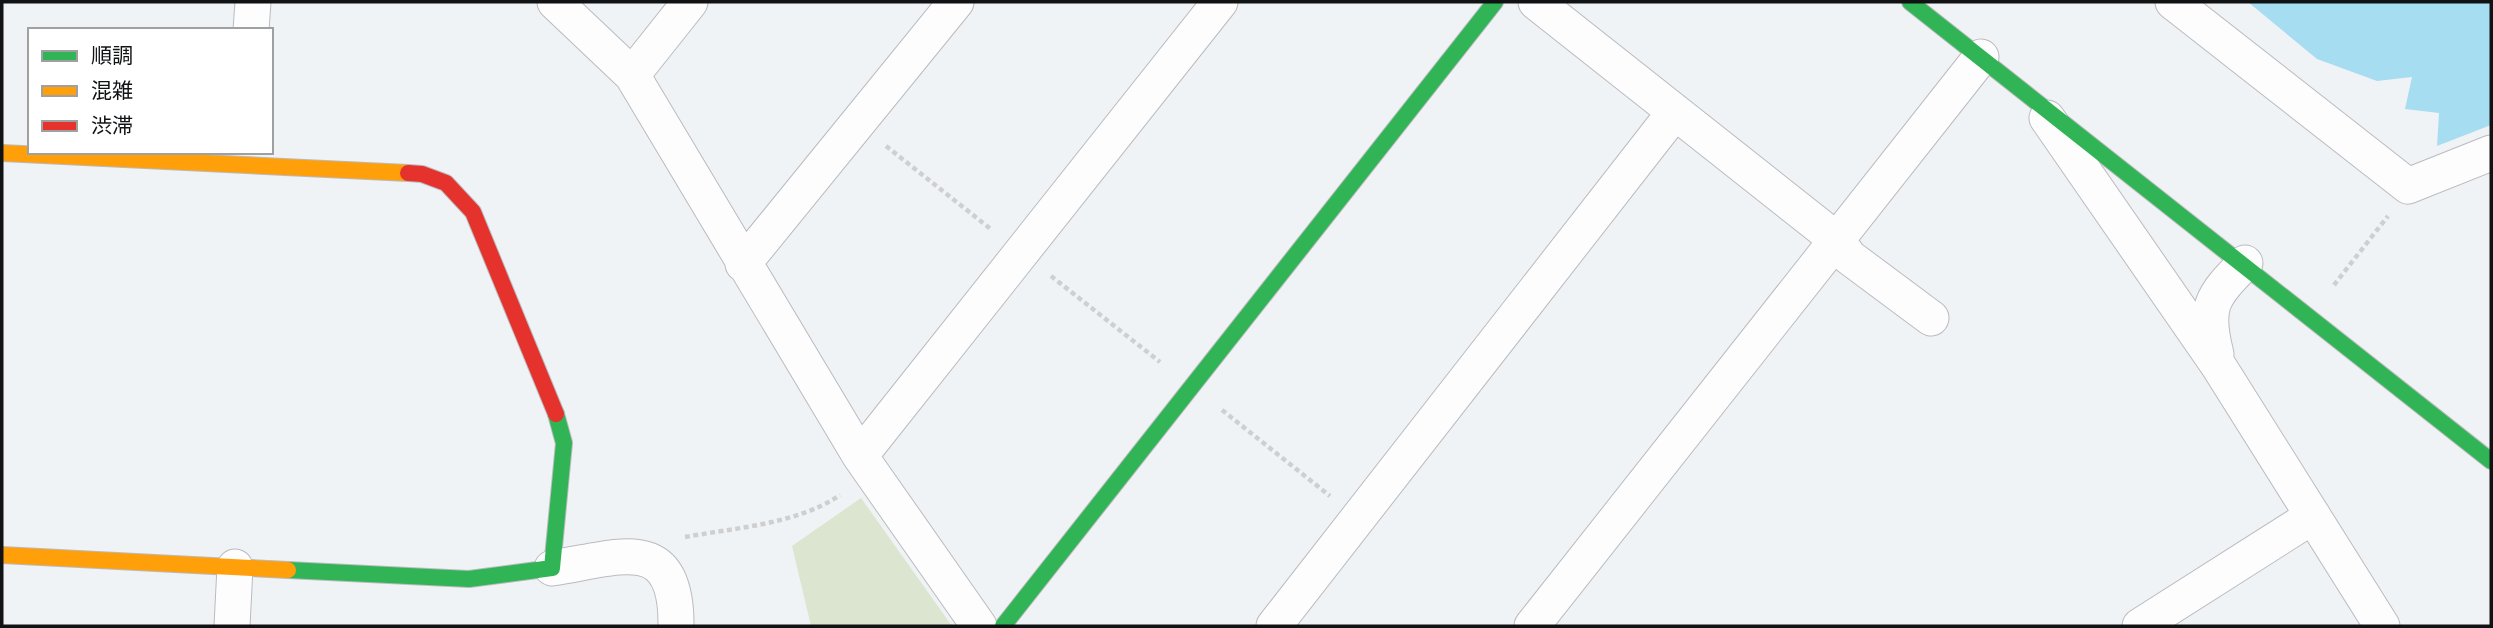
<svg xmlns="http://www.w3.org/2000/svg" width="2493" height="628" viewBox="0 0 2493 628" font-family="Barlow,'Noto Sans JP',sans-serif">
<rect width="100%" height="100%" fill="#f0f3f6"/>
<path fill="#dce5cf" d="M861,498l91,128h-141l-19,-80z"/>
<path fill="#a6ddf0" d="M2248,2h243v123l-54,21 2,-33 -34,-4 7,-32 -35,4 -60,-22z"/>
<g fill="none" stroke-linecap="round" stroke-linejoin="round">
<defs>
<path id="street" d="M555,2l77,73 228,381 119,170
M1536,2l301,238 12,17 82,61
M2173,2l235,184 83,-33
M251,30l2,-28
M632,75l58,-73
M2047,118l171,247 164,261
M743,264l213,-262
M2216,354c-12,-47 -5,-57 29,-91
M860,456l360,-454
M552,568c67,-10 125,-37 124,58
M232,626l3,-59
M1274,626l400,-513
M1532,626l449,-569
M2140,626l173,-110"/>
<path id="fast" d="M1910,2l581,459
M288,570l181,9 83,-11 12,-125 -8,-29
M1003,626l492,-624"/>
<path id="slow" d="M2,153l406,20
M2,555l286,15"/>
<path id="jam" d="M408,173l14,1 24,9 27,29 83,202"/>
</defs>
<use href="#street" stroke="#babbbe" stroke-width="37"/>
<use href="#fast" stroke="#babbbe" stroke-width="18"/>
<use href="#slow" stroke="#babbbe" stroke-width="18"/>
<use href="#jam" stroke="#babbbe" stroke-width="18"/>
<path stroke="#cfcfd0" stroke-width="4.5" stroke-dasharray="5 3.5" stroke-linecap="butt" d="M886,146l106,84
M1051,276l109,86
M2334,285l54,-69
M1222,410l108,86
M685,537c49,-9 113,-13 155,-42"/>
<use href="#street" stroke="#fdfdfe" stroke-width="35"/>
<use href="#fast" stroke="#30b455" stroke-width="16"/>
<use href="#slow" stroke="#ff9f0a" stroke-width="16"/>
<use href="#jam" stroke="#e5322d" stroke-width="16"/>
</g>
<rect width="2493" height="628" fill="none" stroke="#101213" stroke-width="7"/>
<rect x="28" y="28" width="245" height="126" fill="#ffffff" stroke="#9fa0a1" stroke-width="2"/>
<rect x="42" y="51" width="35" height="10" fill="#30b455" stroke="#9fa0a1" stroke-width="2"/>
<text x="91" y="63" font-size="21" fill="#101213">順調</text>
<rect x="42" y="86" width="35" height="10" fill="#ff9f0a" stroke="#9fa0a1" stroke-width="2"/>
<text x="91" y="98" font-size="21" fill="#101213">混雑</text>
<rect x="42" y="121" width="35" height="10" fill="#e5322d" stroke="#9fa0a1" stroke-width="2"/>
<text x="91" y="133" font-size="21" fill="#101213">渋滞</text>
</svg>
